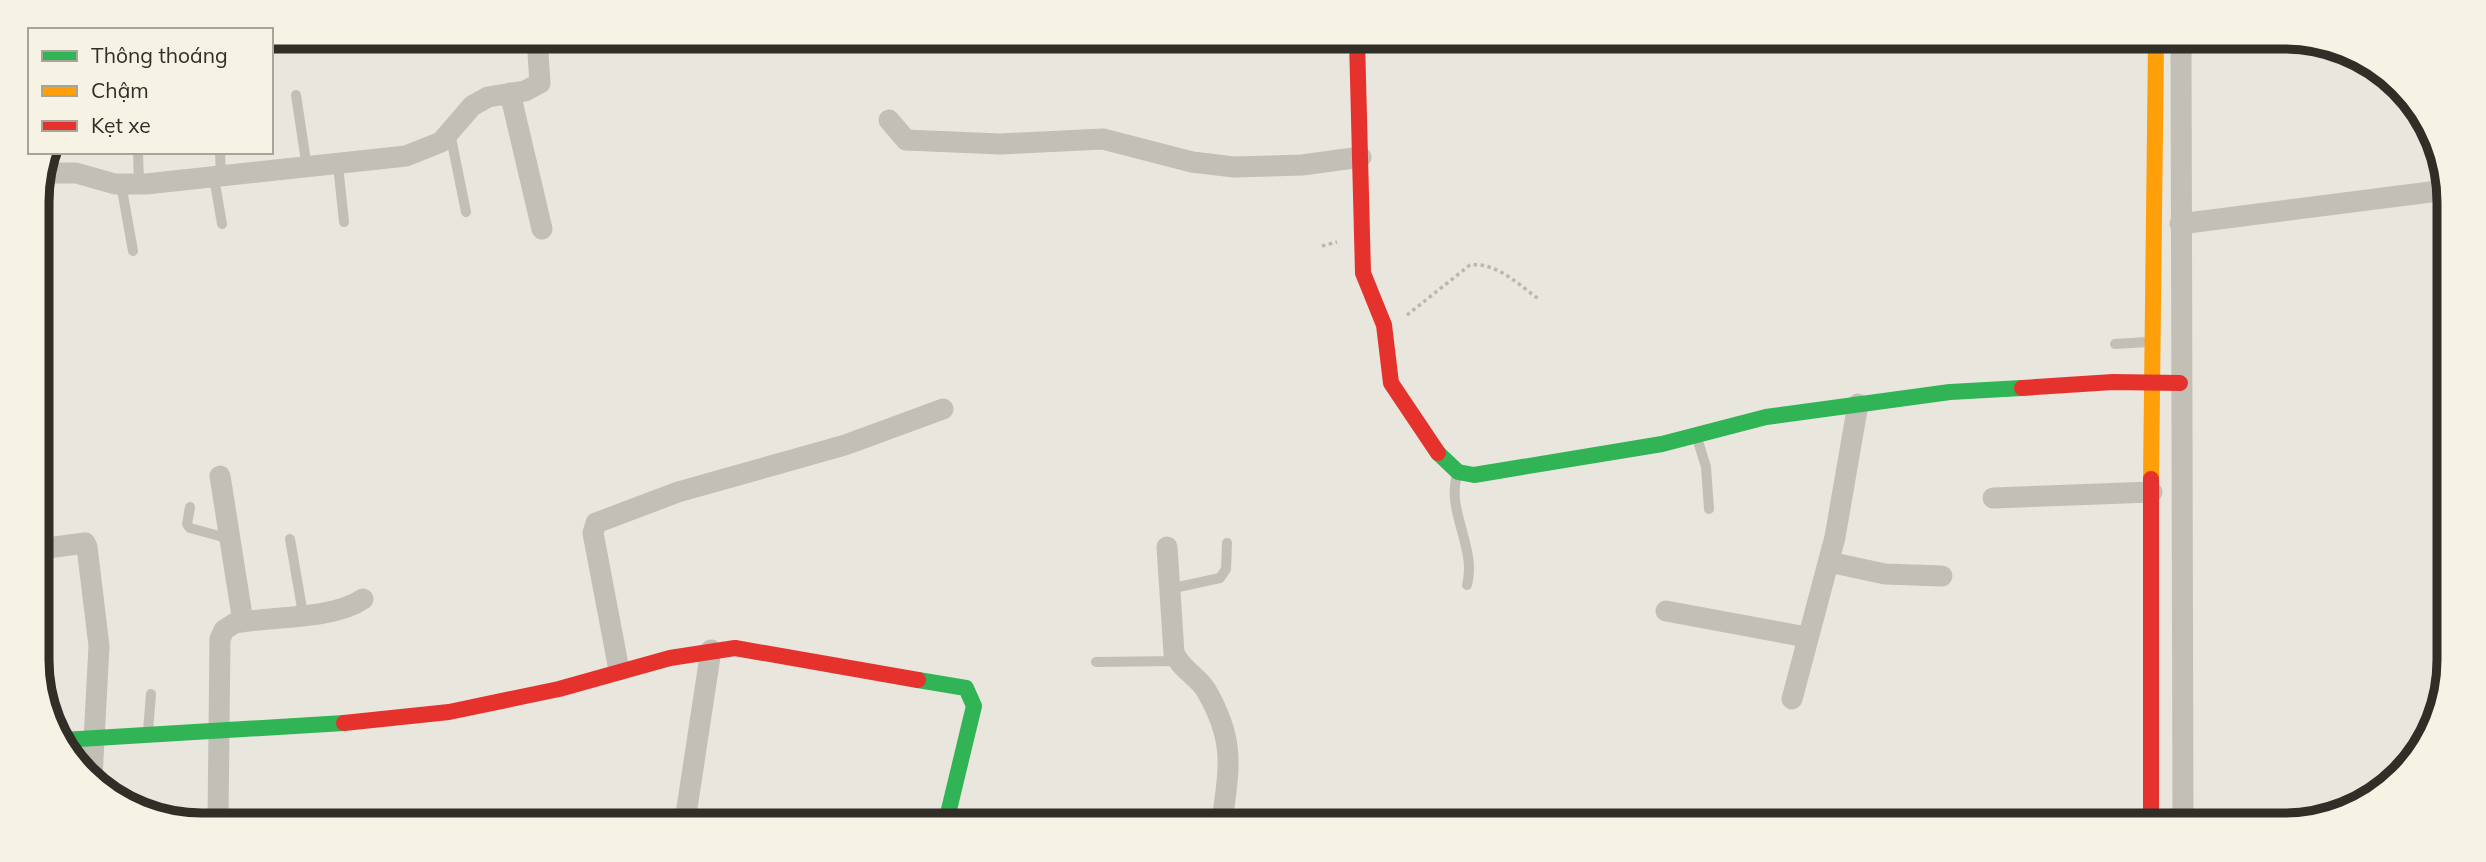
<svg xmlns="http://www.w3.org/2000/svg" width="2486" height="862" viewBox="0 0 2486 862" font-family="Mulish,sans-serif">
<rect width="100%" height="100%" fill="#e9e6de"/>
<g fill="none" stroke-linecap="round" stroke-linejoin="round">
<path stroke="#bbb7b0" stroke-width="3.5" stroke-dasharray="3.5 3.5" stroke-linecap="butt" d="M1322,246l15,-4
M1407,315l63,-50c27,-3 49,20 70,35"/>
<path stroke="#c2bfb7" stroke-width="10" d="M296,95l11,73
M450,133l16,79
M138,152l1,32
M220,152l1,25
M338,165l6,57
M214,178l8,46
M121,184l12,67
M2115,344l32,-2
M1697,438l9,29 3,42
M1457,475c-11,36 20,73 10,110
M190,507l-3,17 3,4 40,11
M290,539l13,75
M1169,589l51,-11 6,-9 1,-26
M1096,662l82,-1
M148,731l3,-37"/>
<path stroke="#c2bfb7" stroke-width="21" d="M2181,42l2,783
M510,93l32,136
M889,120l17,20 94,4 103,-5 89,23 42,5 68,-2 59,-8
M42,173h34l39,11h31l260,-28 35,-14 31,-36 16,-9 37,-6 15,-8 -3,-45
M2180,224l266,-34
M220,476l23,146
M1993,498l159,-6
M1167,547l7,106c7,16 23,23 32,37 30,52 23,77 16,132
M39,549l46,-6 2,4 12,99 -7,132
M1829,562l56,12 57,2
M1666,611l140,26
M619,670l-26,-137 3,-10 82,-31 167,-47 98,-36
M1792,699l43,-162 23,-133
M218,820l2,-181 4,-9 11,-7c37,-7 97,-3 128,-24
M685,821l26,-171"/>
<path stroke="#30b455" stroke-width="16" d="M1438,453l20,19 16,3 188,-31 104,-27 184,-25 72,-4
M918,680l48,8 8,18 -28,116
M63,740l281,-17"/>
<path stroke="#ff9f0a" stroke-width="16" d="M2151,479l5,-437"/>
<path stroke="#e5322d" stroke-width="16" d="M1357,40l6,233 21,52 7,58 47,70
M2022,388l91,-6 67,1
M2151,479v346
M344,723l105,-11 110,-23 111,-31 65,-10 183,32"/>
</g>
<path d="M0 0H2486V862H0ZM202 49H2284A153 153 0 0 1 2437 202V660A153 153 0 0 1 2284 813H202A153 153 0 0 1 49 660V202A153 153 0 0 1 202 49Z" fill="#f6f3e5" fill-rule="evenodd"/>
<path fill="none" stroke="#312d27" stroke-width="9" d="M202 49H2284A153 153 0 0 1 2437 202V660A153 153 0 0 1 2284 813H202A153 153 0 0 1 49 660V202A153 153 0 0 1 202 49Z"/>
<rect x="28" y="28" width="245" height="126" fill="#f6f3e5" stroke="#a7a499" stroke-width="2"/>
<rect x="42" y="51" width="35" height="10" fill="#30b455" stroke="#a7a499" stroke-width="2"/>
<text x="91" y="63" font-size="21" fill="#312d27">Thông thoáng</text>
<rect x="42" y="86" width="35" height="10" fill="#ff9f0a" stroke="#a7a499" stroke-width="2"/>
<text x="91" y="98" font-size="21" fill="#312d27">Chậm</text>
<rect x="42" y="121" width="35" height="10" fill="#e5322d" stroke="#a7a499" stroke-width="2"/>
<text x="91" y="133" font-size="21" fill="#312d27">Kẹt xe</text>
</svg>
